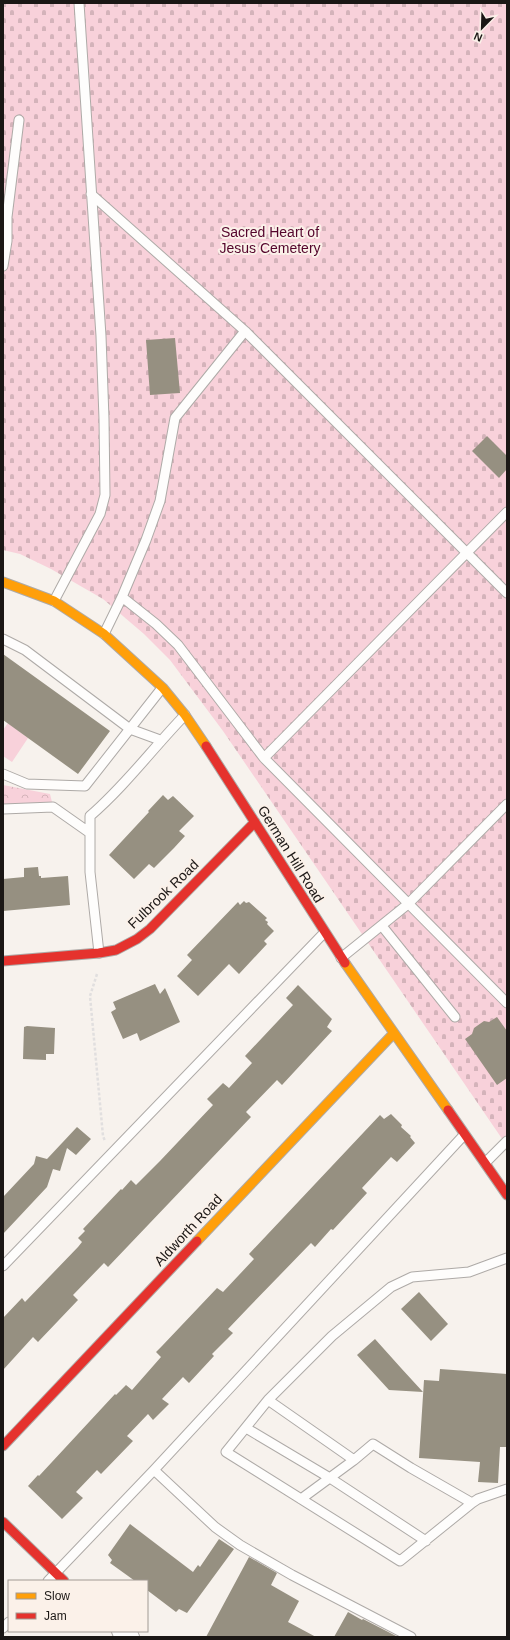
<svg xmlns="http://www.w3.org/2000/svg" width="510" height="1640" viewBox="0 0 510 1640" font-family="Arial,sans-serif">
<defs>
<pattern id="forest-crowns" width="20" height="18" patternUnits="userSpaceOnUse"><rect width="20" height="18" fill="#f8d1da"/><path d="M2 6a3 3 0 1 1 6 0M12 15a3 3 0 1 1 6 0" fill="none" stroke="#d4b3ba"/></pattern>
<pattern id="cemetery-stones" width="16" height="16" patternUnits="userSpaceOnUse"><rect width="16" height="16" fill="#f8d1da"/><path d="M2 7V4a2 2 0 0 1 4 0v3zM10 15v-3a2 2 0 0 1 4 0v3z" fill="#d4b3ba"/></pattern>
</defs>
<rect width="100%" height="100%" fill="#f7f2ed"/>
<path fill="url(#forest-crowns)" d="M3,785l47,9 4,16 -51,4z"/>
<path fill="url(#cemetery-stones)" d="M3,3h504v1143l-284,-415 -53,-71 -26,-26 -41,-35 -52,-30 -31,-15 -17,-4z"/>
<path fill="#f8d1da" d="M8,723l20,15 -16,24 -9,-6v-26z"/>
<path fill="#969081" d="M175,338l5,55 -30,2 -4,-55z
M487,436l20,20v13l-8,9 -27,-27z
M3,654l107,77 -32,43 -75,-54z
M163,795l5,5 5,-4 21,20 -15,15 6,5 -11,12 -20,20 -5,-4 -15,15 -25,-24 40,-43 -1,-1z
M38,867l1,9h2v2l27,-2 2,29 -67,6v-32l21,-2v-9z
M244,901l2,2 3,-1 18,16 -2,2 3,2 -1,2 7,7 -10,10 3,3 -28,30 -10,-10 -31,32 -21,-20 15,-16 -5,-5 51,-53 2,3z
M155,984l5,10 5,-6 15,34 -40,19 -3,-8 -14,6 -12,-27 5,-3 -3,-7z
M298,985l34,34 -5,8 5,4 -50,54 -5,-5 -31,32 5,5 -143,150 -4,-4 -31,32 5,5 -40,42 -5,-5 -30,33v-52l19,-20 3,4 53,-55 4,-5 -4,-4 7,-7 -2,-2 38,-40 1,1 9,-10 5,5 24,-24 53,-56 -6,-6 16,-16 6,5 23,-25 -7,-7 48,-51 -7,-7z
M497,1017l10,14v47l-10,7 -32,-46 7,-5 2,-6 10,-7 5,1z
M27,1026l28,2 -1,26h-8v6l-23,-1 1,-32z
M391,1114l11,11 -1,2 10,9 -1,1 5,6 -18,19 -6,-5 -29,31 5,5 -34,37 -2,-1 -16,18 -4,-4 -63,65 -20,21 5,4 -21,21 2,2 -25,27 -6,-6 -21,22 7,5 -16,16 -5,-6 -21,22 6,5 -32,33 -4,-4 -21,22 7,6 -21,21 -34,-33 10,-11 1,1 76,-82 1,1 10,-10 6,5 29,-33 -5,-5 6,-6 55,-58 6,4 31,-33 -5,-5 131,-139 4,4z
M77,1127l14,12 -15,16 -9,-7 -7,23 -7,-2 -6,18 -44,47v-37l31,-33 2,-8 11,3z
M419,1292l29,32 -17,17 -30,-32z
M375,1339l26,29 22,24 -34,-2 -32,-35z
M440,1369l67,5v73h-7l-2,36 -20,-1 2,-20 -61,-4 5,-78 15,1z
M130,1524l63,48 5,-7 2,2 19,-28 15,10 -47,64 -8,-4 -3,3 -29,-22v-9h-12l-25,-18 2,-3 -4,-5z
M249,1557l28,16 -6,12 28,16 -11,21 28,15h-110z
M348,1612l14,8 1,-1 35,18h-64z"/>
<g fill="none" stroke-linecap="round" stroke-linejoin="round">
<defs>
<path id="lane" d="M91,194l154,137 262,262
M3,266l4,-25v-24l12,-97
M245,331l-70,87 -15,83 -14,39 -24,57 34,27 22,21 86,113
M507,512l-243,246 243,245
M54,601l46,-87 5,-19 -1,-76 -3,-83 -22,-333
M104,634l18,-37
M3,639l22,11 105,79 30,11
M3,774l24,10 58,2 77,-98
M3,809l50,-2 37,26
M382,926l73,91
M99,953l-9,-81v-56c35,-30 63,-68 95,-101
M341,958l67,-54 99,-100
M485,1163l22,-22
M3,1266l321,-333
M268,1400l86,60 19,-16 38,24 61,35 -72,58 -174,-109z
M268,1400l64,-64 59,-49 21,-10 57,-5 38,-14
M246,1428l84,50 96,63
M154,1470l61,57 25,18 52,30 119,62
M301,1499l53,-39
M472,1503l6,-4 29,-10
M48,1581l106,-111 310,-335
M3,1628l6,-6"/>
<path id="street" d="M121,1631l9,6"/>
<path id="slow" d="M3,582l51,19 50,33 59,54 22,27 21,31
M345,963l103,147
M197,1241l197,-208"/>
<path id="jam" d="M206,746l139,217
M3,961l96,-8 17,-3 21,-11 13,-10 105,-107
M448,1110l59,85
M3,1446l194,-205
M3,1522l61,59"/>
</defs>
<use href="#lane" stroke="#aeaaa7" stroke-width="11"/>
<use href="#street" stroke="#aeaaa7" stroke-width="20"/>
<use href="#slow" stroke="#aeaaa7" stroke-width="11"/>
<use href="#jam" stroke="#aeaaa7" stroke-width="11"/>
<path stroke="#e1dfdf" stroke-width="2.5" stroke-dasharray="3 2" stroke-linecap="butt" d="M97,974l-7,22 13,140 2,5"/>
<use href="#lane" stroke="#fefdfc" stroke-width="9"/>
<use href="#street" stroke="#fefdfc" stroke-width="18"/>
<use href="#slow" stroke="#ff9f0a" stroke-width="9"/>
<use href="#jam" stroke="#e5322d" stroke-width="9"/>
</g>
<g text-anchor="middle" stroke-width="4" stroke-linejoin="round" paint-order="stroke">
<g font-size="14" fill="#54052c" stroke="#fbf1e9">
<text x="270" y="237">Sacred Heart of<tspan x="270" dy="16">Jesus Cemetery</tspan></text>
</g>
<g font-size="14" fill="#1b1715" stroke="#fbf1e9">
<text transform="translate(291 854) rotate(58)" y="5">German Hill Road</text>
<text transform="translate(163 894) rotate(-44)" y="5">Fulbrook Road</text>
<text transform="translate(188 1230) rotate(-47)" y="5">Aldworth Road</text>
</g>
</g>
<rect width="510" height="1640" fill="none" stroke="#1b1715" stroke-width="8"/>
<rect x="8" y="1580" width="140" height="52" fill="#fbf1e9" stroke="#a19a94"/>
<rect x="16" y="1593" width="20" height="6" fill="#ff9f0a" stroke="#a19a94"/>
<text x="44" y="1600" font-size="12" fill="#1b1715">Slow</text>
<rect x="16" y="1613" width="20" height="6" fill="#e5322d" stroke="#a19a94"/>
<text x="44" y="1620" font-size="12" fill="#1b1715">Jam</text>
<g transform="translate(482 28) rotate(203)" stroke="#fbf1e9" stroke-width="3" paint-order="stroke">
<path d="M0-3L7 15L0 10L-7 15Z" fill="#1b1715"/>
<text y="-6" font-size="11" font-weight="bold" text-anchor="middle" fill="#1b1715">N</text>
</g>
</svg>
